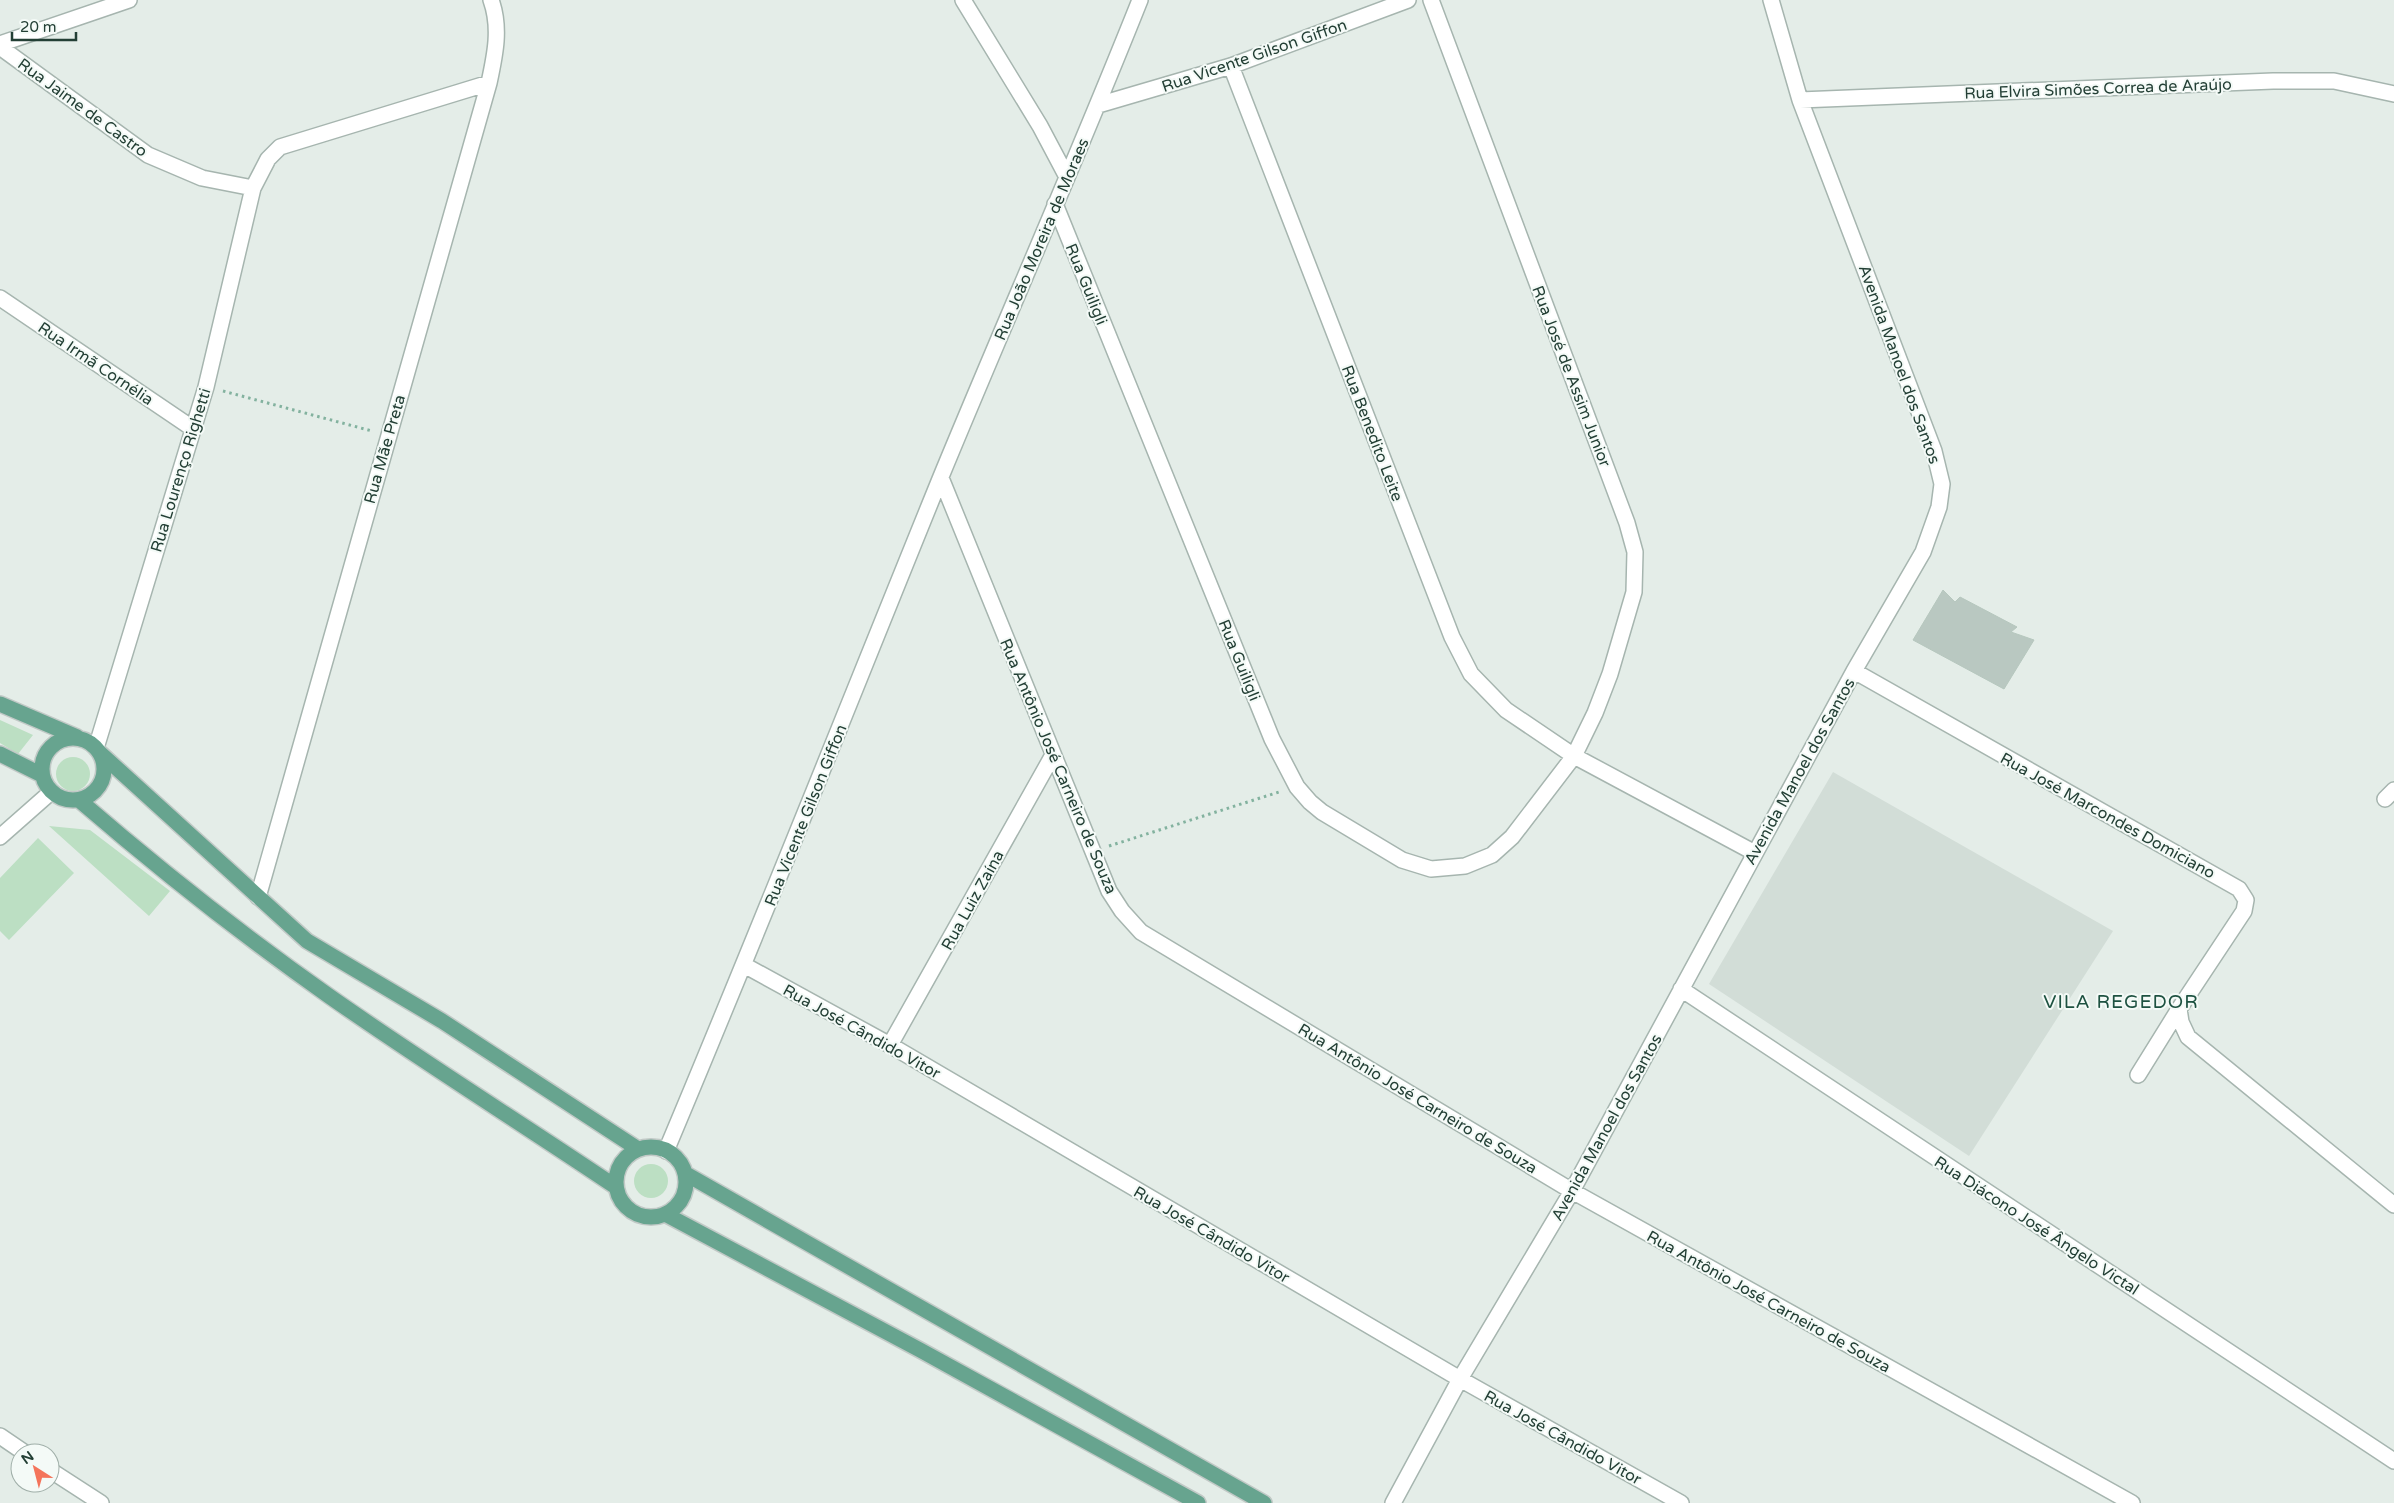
<svg xmlns="http://www.w3.org/2000/svg" width="2394" height="1503" viewBox="0 0 2394 1503" font-family="'Varela Round',sans-serif">
<rect width="100%" height="100%" fill="#e4ede8"/>
<path fill="#d2ddd7" d="M1833,772l280,159 -144,225 -260,-172z"/>
<path fill="#bcdfc3" d="M0,720l33,15 -15,19 -18,-11z
M56 774a17 17 0 1 1 34 0a17 17 0 1 1-34 0Z
M49,826l41,4 80,61 -21,25z
M38,838l36,35 -65,67 -9,-9v-53z
M634 1181a17 17 0 1 1 34 0a17 17 0 1 1-34 0Z"/>
<path fill="#b9c8c1" stroke="#b6c7be" d="M1943,590l12,12 5,-5 57,30 -6,5 23,8 -30,49 -91,-49z"/>
<g fill="none" stroke-linecap="round" stroke-linejoin="round">
<defs>
<path id="minor" d="M963,0l77,126 27,51
M0,44l129,-44
M0,47l148,108 54,23 51,10
M1231,66l221,571 19,37 35,36 68,46 181,97
M1800,100l473,-19h61l60,13
M1098,105l133,-39 177,-66
M1055,204l217,535 25,48 13,15 12,10 80,48 29,9 34,-3 27,-11 20,-18 62,-81 21,-43 15,-39 24,-82 1,-40 -8,-29 -196,-523
M0,298l192,130
M941,478l168,413 13,20 19,21 431,259 560,312
M1854,671l385,218 7,11 -2,11 -65,98 2,13 7,15 206,168
M96,748l110,-361 47,-199 15,-29 12,-12 209,-64
M2385,799l9,-9
M0,837l51,-45
M258,897l231,-814c6,-28 12,-55 2,-83
M744,965l146,80 570,334 221,124
M1681,989l713,472
M890,1045l163,-290
M2138,1075l41,-66
M666,1151c94,-223 183,-448 274,-672 66,-160 136,-318 200,-479
M0,1436l25,17
M50,1470l51,33
M1393,1503l67,-124 112,-188 282,-520 69,-119 16,-45 3,-23 -8,-33 -134,-351 -29,-100"/>
<path id="major" d="M0,704l77,33
M42 769a31 31 0 1 1 62 0a31 31 0 1 1-62 0Z
M100,753l207,188 135,80 196,128
M0,754l42,21
M79,800c80,69 163,135 250,196 94,66 192,127 287,191
M616 1182a35 35 0 1 1 70 0a35 35 0 1 1-70 0Z
M686,1174l578,329
M665,1214l255,136 278,153"/>
</defs>
<use href="#minor" stroke="#a6b5af" stroke-width="18"/>
<use href="#major" stroke="#c1c9c6" stroke-width="18"/>
<path stroke="#83b29f" stroke-width="3" stroke-dasharray="2.5 4" stroke-linecap="butt" d="M223,391l149,40
M1109,846l170,-54"/>
<use href="#minor" stroke="#fff" stroke-width="15"/>
<use href="#major" stroke="#67a48f" stroke-width="15"/>
</g>
<g text-anchor="middle" stroke-width="4" stroke-linejoin="round" paint-order="stroke">
<g font-size="16" fill="#233f35" stroke="#f4faf7">
<text transform="translate(1254 55) rotate(-19)" y="6">Rua Vicente Gilson Giffon</text>
<text transform="translate(2098 88) rotate(-2)" y="6">Rua Elvira Simões Correa de Araújo</text>
<text transform="translate(83 107) rotate(36)" y="6">Rua Jaime de Castro</text>
<text transform="translate(1041 239) rotate(-67)" y="6">Rua João Moreira de Moraes</text>
<text transform="translate(1087 284) rotate(68)" y="6">Rua Guiligli</text>
<text transform="translate(96 363) rotate(34)" y="6">Rua Irmã Cornélia</text>
<text transform="translate(1900 364) rotate(70)" y="6">Avenida Manoel dos Santos</text>
<text transform="translate(1572 376) rotate(69)" y="6">Rua José de Assim Junior</text>
<text transform="translate(1373 433) rotate(69)" y="6">Rua Benedito Leite</text>
<text transform="translate(384 449) rotate(-74)" y="6">Rua Mãe Preta</text>
<text transform="translate(180 470) rotate(-73)" y="6">Rua Lourenço Righetti</text>
<text transform="translate(1240 660) rotate(68)" y="6">Rua Guiligli</text>
<text transform="translate(1059 766) rotate(67)" y="6">Rua Antônio José Carneiro de Souza</text>
<text transform="translate(1799 771) rotate(-61)" y="6">Avenida Manoel dos Santos</text>
<text transform="translate(805 815) rotate(-68)" y="6">Rua Vicente Gilson Giffon</text>
<text transform="translate(2108 815) rotate(29)" y="6">Rua José Marcondes Domiciano</text>
<text transform="translate(972 900) rotate(-61)" y="6">Rua Luiz Zaína</text>
<text transform="translate(862 1031) rotate(29)" y="6">Rua José Cândido Vitor</text>
<text transform="translate(1418 1098) rotate(31)" y="6">Rua Antônio José Carneiro de Souza</text>
<text transform="translate(1606 1127) rotate(-61)" y="6">Avenida Manoel dos Santos</text>
<text transform="translate(2037 1225) rotate(33)" y="6">Rua Diácono José Ângelo Victal</text>
<text transform="translate(1212 1234) rotate(30)" y="6">Rua José Cândido Vitor</text>
<text transform="translate(1769 1301) rotate(29)" y="6">Rua Antônio José Carneiro de Souza</text>
<text transform="translate(1563 1437) rotate(29)" y="6">Rua José Cândido Vitor</text>
</g>
<g font-size="19" letter-spacing="1" fill="#1e5241" stroke="#f4faf7">
<text x="2121" y="1008">VILA REGEDOR</text>
</g>
</g>
<g transform="translate(35 1468) rotate(324)"><circle r="24" fill="#f4faf7" stroke="#a0afa9"/>
<path d="M0-4L9 19L0 12L-9 19Z" fill="#f4745b"/>
<text y="-8" font-size="14" font-weight="bold" text-anchor="middle" fill="#233f35">N</text>
</g>
<path d="M12 32v8h64v-8" fill="none" stroke="#233f35" stroke-width="2.5"/>
<text x="20" y="32" font-size="15" fill="#233f35" stroke="#f4faf7" stroke-width="4" paint-order="stroke">20 m</text>
</svg>
